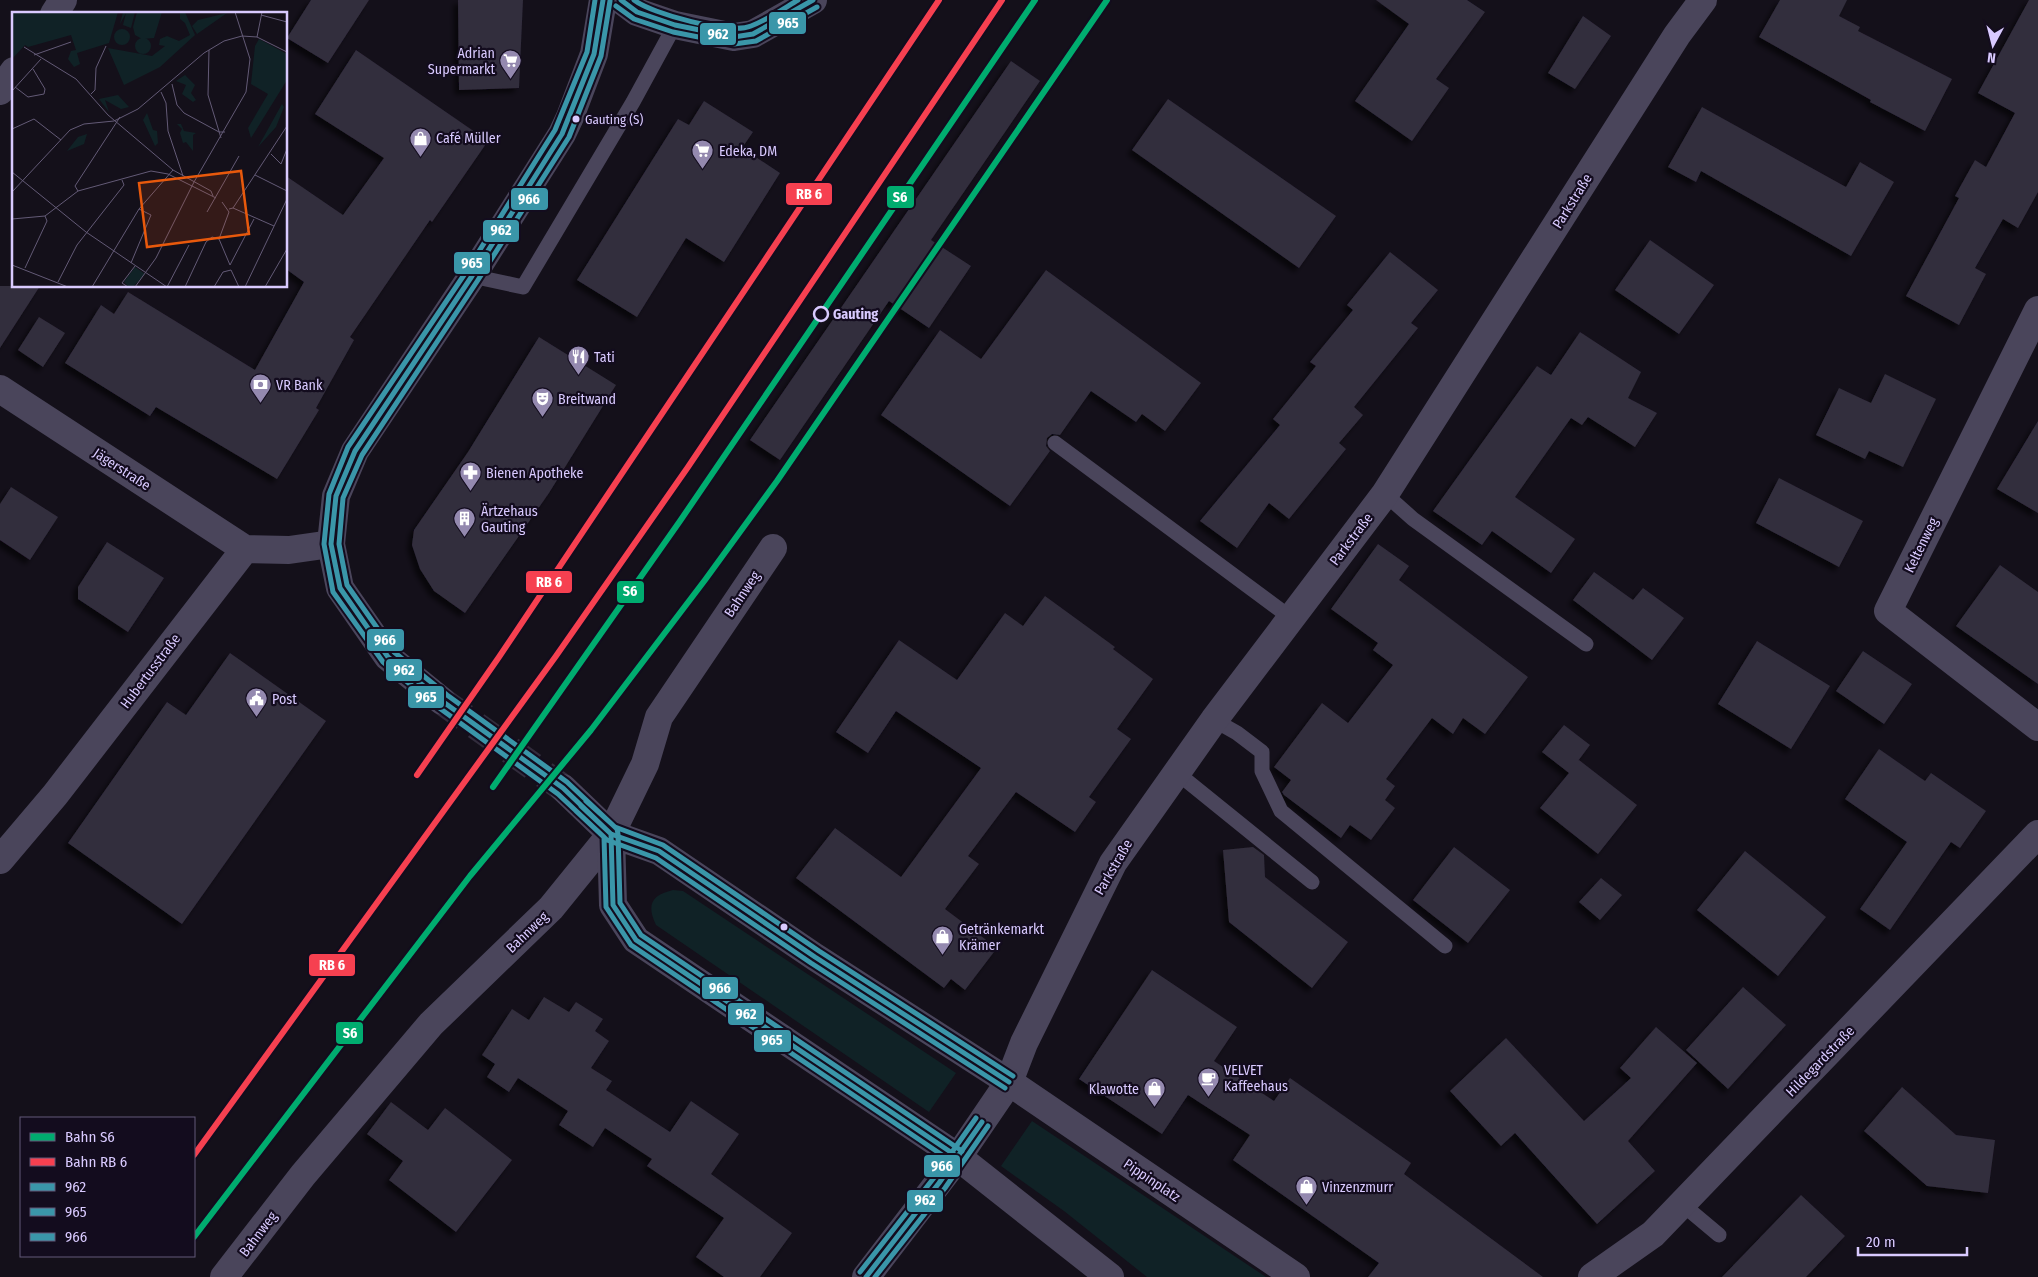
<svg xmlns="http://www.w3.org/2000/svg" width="2038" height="1277" viewBox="0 0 2038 1277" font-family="'Fira Sans Condensed',sans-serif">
<defs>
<filter id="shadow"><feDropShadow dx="-4.5" dy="4.5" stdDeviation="2.5" flood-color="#0009"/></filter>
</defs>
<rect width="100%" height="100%" fill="#14101a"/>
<path fill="#102226" d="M673,890l10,1 273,182 -27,39 -273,-187c-10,-21 -4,-30 17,-35z
M1032,1121l234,156h-119l-83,-66 -63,-45z"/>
<path fill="#322d3d" filter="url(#shadow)" d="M311,0h58l-41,63 -41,-25z
M458,0h65l-4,88 -60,2z
M1376,0h91l18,12 -49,67 13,9 -37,53 -57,-40 54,-77z
M1780,0h67l-8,16 21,11 -2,4 94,48 -27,52 -55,-29 1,-2 -112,-63z
M2029,0h9v192l-20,36 -15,-9 -28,49 11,6 -27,51 -53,-29 53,-98 -4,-2 20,-36 11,7 29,-54 -37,-20z
M1583,16l28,20 -36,53 -27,-16z
M356,50l132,91 -56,81 -2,-2 -80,117 4,3 -38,68 3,2 -42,69 -121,-72 -6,9 -85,-53 36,-58 13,9 14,-22 127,78 49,-88 -18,-13v-93l57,39 41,-57 -69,-44z
M1011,61l29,20 -109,159 40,26 -42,62 -40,-27 -109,159 -30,-20z
M1168,99l168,117 -37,52 -167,-118z
M704,101l49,31 -11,16 38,25 -56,89 -38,-24 -49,79 -60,-37 101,-161 11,6z
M1702,107l144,80 14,-25 34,20 -43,74 -150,-85 -5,11 -28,-15z
M1650,240l64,45 -35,49 -64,-44z
M1390,252l48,38 -27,33 7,5 -64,79 9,8 -24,28 7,6 -57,70 -20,-16 -32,45 -37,-27 80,-96 -7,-6 43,-53 -6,-4 43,-52 -6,-5z
M1046,270l155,113 -36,48 -23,-17 -6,8 -45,-31 -31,44 -8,-1 -5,4 -1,8 4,5 -40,55 -129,-91 59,-85 41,29z
M0,286h40l-40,62z
M39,317l26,16 -22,34 -25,-17z
M1580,332l61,40 -13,26 29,15 -22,34 -47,-30 -6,8 -11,-7 -56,79 60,42 -24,34 -59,-42 -10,14 -49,-34 104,-145 14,9z
M539,337l77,48 -67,108 -84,120 -31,-22 -14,-22 -8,-24 2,-15 54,-78z
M1885,374l51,25 -33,68 -34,-16 -4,8 -49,-24 23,-47 32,15z
M2038,421v92l-41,-24z
M1779,478l84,43 -24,46 -83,-44z
M11,487l47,30 -28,43 -30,-20v-36z
M107,542l57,36 -36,54 -50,-33v-12z
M1378,544l31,22 -10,14 129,97 -43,57 -22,-16 -10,16 -21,-16 -46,61 9,7 -10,14 10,8 -24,32 -21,-15 -9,13 -57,-43 -2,-3 9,-12 -17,-13 48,-64 26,20 45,-58 -20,-15 5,-7 -47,-34z
M2000,565l38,27v92l-82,-58z
M1594,572l39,28 10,-12 41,30 -32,42 -79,-60z
M1045,596l70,51 -2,2 40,30 -36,50 14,10 -42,58 7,5 -21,30 -59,-40 -48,64 11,8 -34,45 52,39 -32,42 -14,-11 -7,9 -148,-110 39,-50 66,49 80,-109 -85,-57 -28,42 -32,-21 63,-92 58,40 48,-67 18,13z
M1757,641l73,45 -39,63 -73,-45z
M1863,651l49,33 -28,40 -48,-33z
M230,653l96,68 -144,203 -114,-81 99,-141 19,13z
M1564,725l26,20 -12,16 1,-1 58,45 -39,49 -58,-46 29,-35 -27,-21z
M1879,749l46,32 6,-8 55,38 -26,37 -9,-6 -61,88 -30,-21 47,-67 -62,-43z
M1253,847l11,8 1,22 83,65 -36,46 -83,-66 -6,-72z
M1454,847l56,43 -42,53 -55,-43z
M1745,851l81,66 -48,59 -81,-66z
M1601,878l21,17 -22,25 -21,-18z
M1152,970l85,57 -23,34 60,40 16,-23 121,85 -7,11 139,103h-175l11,-14 -146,-103 17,-25 -62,-40 -26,39 -83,-55z
M1743,987l43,38 -58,64 -42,-39z
M544,997l25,15 7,-10 27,17 -8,12 14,10 -18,27 21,13 -6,9 64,42 21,-31 48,33 -28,40 81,59 -32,44h-36l-28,-20 28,-39 -77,-52 5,-7 -47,-31 -12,19 -34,-22 9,-14 -50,-33 -9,14 -22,-15 8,-13 -13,-9 30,-46 17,11z
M1656,1027l41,36 -69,78 27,30 -58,53 -82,-91 -14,13 -51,-55 56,-53 78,83 47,-43 -11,-10z
M1902,1087l54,48 39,5 -7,53 -61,-7 -63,-55z
M391,1102l37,28 17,-22 67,52 -56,72 -67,-52 14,-19 -36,-27z
M1801,1195l44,41 -39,41h-84z"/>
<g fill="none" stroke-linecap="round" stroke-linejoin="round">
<path stroke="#322c3c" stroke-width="28" stroke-dasharray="28 14" stroke-linecap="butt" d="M442,701l121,87"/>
<path stroke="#4a455b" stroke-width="15" d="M472,276l51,11 110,-185 42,-77
M1055,443l236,175
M1385,494l28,25 173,125
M1214,720l23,13 25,19v19l19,40 164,135
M1176,772l136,110
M1682,1204l37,31"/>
<path stroke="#4a455b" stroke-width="28" d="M621,0l16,12 38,13 59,12 19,-3 60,-34
M54,14l9,-14
M0,91l14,-20
M2038,310l-150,301 150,116
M0,389l245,160
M0,860l55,-65 190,-246 44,1 42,-6
M958,1157l51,-75 15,-39 89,-180 101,-143 171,-226 292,-459 26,-35
M224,1277l79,-102 128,-151 120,-116 60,-74 34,-70 14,-47 114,-169
M1592,1277l61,-43 385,-400"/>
<path stroke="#4a455b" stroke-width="28" d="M442,701l-54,-44 -48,-69 -9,-44 5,-48 19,-45 117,-175 90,-142 8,-17 24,-63 9,-54
M563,788l48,46 48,17 156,106 194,125 287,195
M611,834l2,71 23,35 322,217 152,120
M866,1277l92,-120"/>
<defs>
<path id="bus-1" d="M603,0l-9,54 -32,80 -90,142 -117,175 -19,45 -5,48 9,44 48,69 54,44 121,87 48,46 2,71 23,35 322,217
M621,0l16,12 38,13 59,12 19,-3 60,-34
M581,806l30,28 48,17 156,106 194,125
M866,1277l73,-94 43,-61"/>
<path id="bus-2" d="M595,0l-8,52 -32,78 -89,142 -118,175 -19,47 -5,50 9,48 50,70 55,45 120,87 46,43 2,70 25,38 323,218
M616,6l18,13 39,13 61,12 22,-3 61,-34
M576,811l31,29 49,18 155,105 194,125
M875,1277l70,-89 43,-62"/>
<path id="bus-3" d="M634,0c18,14 96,35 117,26 16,-6 32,-17 47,-26
M610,1l-9,55 -32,81 -91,143 -116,175 -19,43 -4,46 8,41 47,67 53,43 120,87 50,47 1,5 2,69 21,32 321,216
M586,801l29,26 48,18 156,106 194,125
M860,1272l73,-93 43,-61"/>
</defs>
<use href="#bus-1" stroke="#130c1e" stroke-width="9"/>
<use href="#bus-2" stroke="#130c1e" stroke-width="9"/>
<use href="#bus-3" stroke="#130c1e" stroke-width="9"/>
<use href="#bus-1" stroke="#3a96a9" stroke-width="5"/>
<use href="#bus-2" stroke="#3a96a9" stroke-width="5"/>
<use href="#bus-3" stroke="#3a96a9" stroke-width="5"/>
<defs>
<path id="rail-1" d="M493,787l187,-266 355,-521
M194,1237l276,-361 121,-146 114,-150 72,-99 330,-481"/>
<path id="rail-2" d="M417,775l82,-118 440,-657
M194,1155l362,-499 132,-189 314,-467"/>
</defs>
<use href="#rail-1" stroke="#130c1e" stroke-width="10"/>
<use href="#rail-2" stroke="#130c1e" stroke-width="10"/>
<use href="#rail-1" stroke="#00ac6f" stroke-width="6"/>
<use href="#rail-2" stroke="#f64050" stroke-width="6"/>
</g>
<defs>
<symbol id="supermarket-pin" viewBox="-11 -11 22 30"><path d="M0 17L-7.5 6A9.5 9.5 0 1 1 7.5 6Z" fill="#9489af" stroke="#130c1e"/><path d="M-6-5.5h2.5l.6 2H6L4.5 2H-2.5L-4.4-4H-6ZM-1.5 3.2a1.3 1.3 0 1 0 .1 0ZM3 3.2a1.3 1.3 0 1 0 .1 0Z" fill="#fff"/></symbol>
<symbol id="shop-pin" viewBox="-11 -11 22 30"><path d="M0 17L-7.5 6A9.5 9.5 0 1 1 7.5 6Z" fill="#9489af" stroke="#130c1e"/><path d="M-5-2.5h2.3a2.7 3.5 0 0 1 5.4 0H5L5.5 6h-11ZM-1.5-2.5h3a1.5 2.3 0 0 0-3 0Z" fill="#fff"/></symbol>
<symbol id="restaurant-pin" viewBox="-11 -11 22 30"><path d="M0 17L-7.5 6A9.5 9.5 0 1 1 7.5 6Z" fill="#9489af" stroke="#130c1e"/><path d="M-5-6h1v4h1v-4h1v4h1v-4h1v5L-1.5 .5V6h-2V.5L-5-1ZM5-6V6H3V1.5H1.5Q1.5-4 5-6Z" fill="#fff"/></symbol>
<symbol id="bank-pin" viewBox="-11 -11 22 30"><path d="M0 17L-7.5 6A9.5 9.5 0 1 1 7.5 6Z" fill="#9489af" stroke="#130c1e"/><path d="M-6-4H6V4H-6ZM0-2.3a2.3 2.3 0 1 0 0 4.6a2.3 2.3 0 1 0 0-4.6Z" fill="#fff"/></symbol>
<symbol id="theatre-pin" viewBox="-11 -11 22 30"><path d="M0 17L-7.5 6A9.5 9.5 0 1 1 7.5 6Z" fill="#9489af" stroke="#130c1e"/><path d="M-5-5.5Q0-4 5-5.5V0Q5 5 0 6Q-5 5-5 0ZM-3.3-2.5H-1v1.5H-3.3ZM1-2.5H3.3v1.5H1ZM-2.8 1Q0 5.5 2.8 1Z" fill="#fff"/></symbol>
<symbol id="pharmacy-pin" viewBox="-11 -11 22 30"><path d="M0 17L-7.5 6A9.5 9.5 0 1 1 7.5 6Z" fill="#9489af" stroke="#130c1e"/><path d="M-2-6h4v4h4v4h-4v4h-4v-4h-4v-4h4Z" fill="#fff"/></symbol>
<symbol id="building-pin" viewBox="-11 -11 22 30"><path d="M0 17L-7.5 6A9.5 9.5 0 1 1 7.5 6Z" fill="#9489af" stroke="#130c1e"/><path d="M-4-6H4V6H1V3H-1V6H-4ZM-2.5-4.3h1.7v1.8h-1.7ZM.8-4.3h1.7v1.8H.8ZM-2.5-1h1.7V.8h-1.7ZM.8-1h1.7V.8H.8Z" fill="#fff"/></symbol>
<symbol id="civic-pin" viewBox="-11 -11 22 30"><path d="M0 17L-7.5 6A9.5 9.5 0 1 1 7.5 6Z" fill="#9489af" stroke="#130c1e"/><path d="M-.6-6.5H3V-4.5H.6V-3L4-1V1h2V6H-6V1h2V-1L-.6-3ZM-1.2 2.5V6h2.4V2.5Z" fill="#fff"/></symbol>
<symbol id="cafe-pin" viewBox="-11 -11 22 30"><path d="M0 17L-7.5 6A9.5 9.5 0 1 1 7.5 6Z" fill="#9489af" stroke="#130c1e"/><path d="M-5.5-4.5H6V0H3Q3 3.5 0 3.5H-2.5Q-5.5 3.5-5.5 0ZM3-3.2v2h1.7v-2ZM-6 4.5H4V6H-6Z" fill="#fff"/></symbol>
</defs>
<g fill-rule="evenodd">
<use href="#supermarket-pin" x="498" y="48" width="25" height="34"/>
<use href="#shop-pin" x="408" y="126" width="25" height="34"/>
<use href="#supermarket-pin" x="690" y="138" width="25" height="34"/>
<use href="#restaurant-pin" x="566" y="344" width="25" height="34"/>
<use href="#bank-pin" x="248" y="372" width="25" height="34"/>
<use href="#theatre-pin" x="530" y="386" width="25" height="34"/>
<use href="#pharmacy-pin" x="458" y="460" width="25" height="34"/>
<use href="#building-pin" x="452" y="506" width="25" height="34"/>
<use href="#civic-pin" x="244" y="686" width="25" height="34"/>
<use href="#shop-pin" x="930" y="924" width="25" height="34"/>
<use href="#cafe-pin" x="1196" y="1066" width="25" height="34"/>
<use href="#shop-pin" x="1142" y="1076" width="25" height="34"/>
<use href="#shop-pin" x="1294" y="1174" width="25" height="34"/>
</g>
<g fill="#d9caff" stroke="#130c1e" stroke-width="2">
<circle cx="576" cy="119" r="4.5"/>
<circle cx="784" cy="927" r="4.5"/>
</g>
<circle fill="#130c1e" stroke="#d9caff" stroke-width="2.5" cx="821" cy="314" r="7"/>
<g text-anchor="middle" stroke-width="4.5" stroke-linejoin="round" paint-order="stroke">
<g font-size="13" fill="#d9caff" stroke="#130c1e" text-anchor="start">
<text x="585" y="124">Gauting (S)</text>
</g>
<g font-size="14" fill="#d9caff" stroke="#130c1e" text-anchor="start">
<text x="495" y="58" text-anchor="end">Adrian<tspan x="495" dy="16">Supermarkt</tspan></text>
<text x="436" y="143">Café Müller</text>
<text x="719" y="156">Edeka, DM</text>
<text x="594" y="362">Tati</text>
<text x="276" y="390">VR Bank</text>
<text x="558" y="404">Breitwand</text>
<text x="486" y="478">Bienen Apotheke</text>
<text x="481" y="516">Ärtzehaus<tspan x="481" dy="16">Gauting</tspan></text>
<text x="272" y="704">Post</text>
<text x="959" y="934">Getränkemarkt<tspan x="959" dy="16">Krämer</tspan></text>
<text x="1224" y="1075">VELVET<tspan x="1224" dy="16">Kaffeehaus</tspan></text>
<text x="1139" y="1094" text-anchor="end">Klawotte</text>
<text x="1322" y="1192">Vinzenzmurr</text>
</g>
<g font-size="14" fill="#d9caff" stroke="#130c1e">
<text transform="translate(1572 201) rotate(-58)" y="5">Parkstraße</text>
<text transform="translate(122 469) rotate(33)" y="5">Jägerstraße</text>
<text transform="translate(1351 539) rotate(-53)" y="5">Parkstraße</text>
<text transform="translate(1921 545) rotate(-64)" y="5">Keltenweg</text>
<text transform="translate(742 594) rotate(-56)" y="5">Bahnweg</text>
<text transform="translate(150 671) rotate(-53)" y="5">Hubertusstraße</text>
<text transform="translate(1113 867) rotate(-60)" y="5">Parkstraße</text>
<text transform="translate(527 932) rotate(-44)" y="5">Bahnweg</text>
<text transform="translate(1820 1061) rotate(-46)" y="5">Hildegardstraße</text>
<text transform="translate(1152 1180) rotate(34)" y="5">Pippinplatz</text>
<text transform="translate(258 1234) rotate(-53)" y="5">Bahnweg</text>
</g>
<g font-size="14" font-weight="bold" fill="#d9caff" stroke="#130c1e" text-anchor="start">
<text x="833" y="319">Gauting</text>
</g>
</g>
<g transform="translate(12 12)">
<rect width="275" height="275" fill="#14101a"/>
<path d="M0,0h106l-9,31 -32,10 3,11 -6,3 -6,-8 3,-8 5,-1 -5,-15 -43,12 -3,-2 -13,14zM111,0h12l-4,16 -8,-3 3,-12 -6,11zM125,0h25l-8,26 -12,1 -7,-4 -2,-8zM168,0h5l10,23 -35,32 -36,18 -16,-37 44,8 13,-10 -6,-1 1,-6 7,-3 12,5 11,-6 -5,-12 -5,-4zM215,1l-30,21 -5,-8 6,-6zM102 25a8 8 0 1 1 16 0a8 8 0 1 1-16 0ZM123 34a8 8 0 1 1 16 0a8 8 0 1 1-16 0ZM247,27l28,15v26l-36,58 -3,-10 20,-34 -17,-10 4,-38zM173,63l10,10 -4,8 5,7 -3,2 -11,-8 4,-9 -10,-4zM106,83l11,12 -8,2 -16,-9 4,12 -10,-13zM270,92l2,3 -8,20 -18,20zM135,101l6,17 4,1 1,12 -3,3 -12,-26zM165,112h4l3,7 12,2 -3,2v16l-7,-9 -3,1 -3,-10 2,-4zM75,122l-3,10 -17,7 11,-14zM123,255l10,7 -12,13h-4l-5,-5z" fill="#102226"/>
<path fill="none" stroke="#635a76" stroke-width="1" d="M249,3l26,7M245,25l5,-25M12,35l52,32 32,36 65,55 38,21 2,5M197,38l-1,45 13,43M22,43l37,-13M160,72l5,21 7,8 35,19h6M3,75l13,10 16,-3 1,-5 -12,-20M0,79l29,-32M149,80l5,11 2,28 15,45M79,82l4,-4 1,-22 10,-22M0,117l22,-10 27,21M259,142l10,10 6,-15M0,160l74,60 81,55M243,163l32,16M66,179l-3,-5 45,-69M0,180l58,-62 14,-6 30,-3 24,-12 66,-56 20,-12 18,-5 15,1 30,15M221,196l41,18M217,197l4,-1 54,-82M195,200l32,-56M0,207l33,-3 33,-25 73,-20 17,3 48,24M207,227l10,-27 -7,-10M207,227l11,26M119,251l20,-48 -12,-6M0,253l56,22M218,253l24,-46M13,256l22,-47 -2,-5M46,270l19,-37 47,-60 -2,-5M80,275l47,-78 34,-39M116,275l-6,-4 13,-17M123,275l21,-29 38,-76 52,-90 4,-33 -15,-47M155,275l22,-42M173,275l21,-45 6,-5 7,2M202,275l9,-15 8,-2 8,17M233,275l42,-88M253,275l22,-38"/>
<path fill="#e8590c" fill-opacity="0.15" stroke="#e8590c" stroke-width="2.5" d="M229,159l8,63 -102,13 -8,-64z"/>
<rect width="275" height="275" fill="none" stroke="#d9caff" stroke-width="2.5"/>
</g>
<g stroke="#130c1e" stroke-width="2">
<rect x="768" y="11" width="39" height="24" rx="5" fill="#3a96a9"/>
<rect x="699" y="22" width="38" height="24" rx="5" fill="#3a96a9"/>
<rect x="785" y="182" width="48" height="24" rx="5" fill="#f64050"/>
<rect x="886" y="185" width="29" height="24" rx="5" fill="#00ac6f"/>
<rect x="510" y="187" width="39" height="24" rx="5" fill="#3a96a9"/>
<rect x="482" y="219" width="38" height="24" rx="5" fill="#3a96a9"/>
<rect x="453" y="251" width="38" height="24" rx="5" fill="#3a96a9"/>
<rect x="525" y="570" width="48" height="24" rx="5" fill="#f64050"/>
<rect x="616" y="580" width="29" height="24" rx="5" fill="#00ac6f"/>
<rect x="366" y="628" width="39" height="24" rx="5" fill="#3a96a9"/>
<rect x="385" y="658" width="38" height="24" rx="5" fill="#3a96a9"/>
<rect x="407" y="685" width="38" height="24" rx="5" fill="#3a96a9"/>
<rect x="308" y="953" width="48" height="24" rx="5" fill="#f64050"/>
<rect x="701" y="976" width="38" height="24" rx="5" fill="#3a96a9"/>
<rect x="727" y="1002" width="38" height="24" rx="5" fill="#3a96a9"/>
<rect x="335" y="1021" width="29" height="24" rx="5" fill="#00ac6f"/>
<rect x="753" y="1029" width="39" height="24" rx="5" fill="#3a96a9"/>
<rect x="923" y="1154" width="38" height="24" rx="5" fill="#3a96a9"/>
<rect x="906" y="1189" width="38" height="24" rx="5" fill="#3a96a9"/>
</g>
<g font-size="14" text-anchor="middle" font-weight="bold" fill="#fff">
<text x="788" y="28">965</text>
<text x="718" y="39">962</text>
<text x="809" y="199">RB 6</text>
<text x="900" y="202">S6</text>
<text x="529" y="204">966</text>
<text x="501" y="235">962</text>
<text x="472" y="268">965</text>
<text x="549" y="587">RB 6</text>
<text x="630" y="596">S6</text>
<text x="385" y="645">966</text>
<text x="404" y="675">962</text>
<text x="426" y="702">965</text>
<text x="332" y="970">RB 6</text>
<text x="720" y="993">966</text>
<text x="746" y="1019">962</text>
<text x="350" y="1038">S6</text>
<text x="772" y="1045">965</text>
<text x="942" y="1171">966</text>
<text x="925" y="1205">962</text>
</g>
<rect x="20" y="1117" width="175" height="140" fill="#130c1e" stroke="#625878"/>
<rect x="30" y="1133" width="25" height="8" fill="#00ac6f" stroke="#625878"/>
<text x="65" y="1142" font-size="15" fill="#d9caff">Bahn S6</text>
<rect x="30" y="1158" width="25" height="8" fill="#f64050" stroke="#625878"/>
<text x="65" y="1167" font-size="15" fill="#d9caff">Bahn RB 6</text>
<rect x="30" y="1183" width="25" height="8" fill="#3a96a9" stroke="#625878"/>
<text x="65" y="1192" font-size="15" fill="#d9caff">962</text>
<rect x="30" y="1208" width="25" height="8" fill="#3a96a9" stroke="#625878"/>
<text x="65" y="1217" font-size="15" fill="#d9caff">965</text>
<rect x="30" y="1233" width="25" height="8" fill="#3a96a9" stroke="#625878"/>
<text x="65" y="1242" font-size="15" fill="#d9caff">966</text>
<g transform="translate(1993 45) rotate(187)" stroke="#130c1e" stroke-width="4" paint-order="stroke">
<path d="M0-4L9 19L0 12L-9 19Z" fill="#d9caff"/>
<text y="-8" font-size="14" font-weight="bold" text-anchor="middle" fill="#d9caff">N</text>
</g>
<path d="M1858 1247v8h109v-8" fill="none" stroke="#d9caff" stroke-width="2.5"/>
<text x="1866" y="1247" font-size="15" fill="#d9caff" stroke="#130c1e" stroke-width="4" paint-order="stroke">20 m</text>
</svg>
